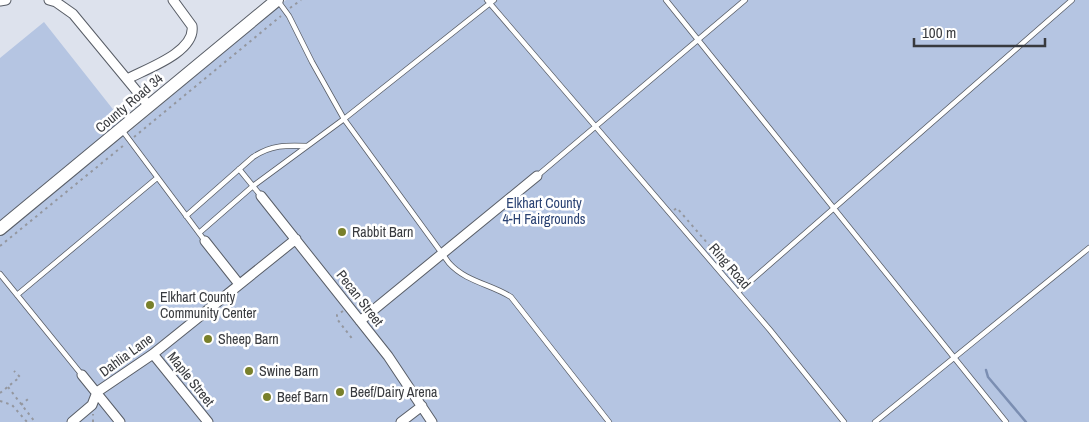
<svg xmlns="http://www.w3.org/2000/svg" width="1089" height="422" viewBox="0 0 1089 422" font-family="'Archivo Narrow',sans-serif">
<rect width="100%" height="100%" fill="#dde2ed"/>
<path fill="#b5c5e2" d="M286,0h803v422h-1089v-186l115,-95 15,-10z
M44,22l79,100 -123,102v-166z"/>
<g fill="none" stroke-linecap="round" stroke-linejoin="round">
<path stroke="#7b8eb2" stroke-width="2.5" d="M986,370l2,7 38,45"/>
<defs>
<path id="lane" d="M487,0l283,330 74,92
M666,0l340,422
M278,1l11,15 23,46 32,57 105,144c17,19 42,21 62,34l98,125
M122,130l83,111
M239,169l22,27
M537,176l208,-176
M186,216l67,-59c18,-12 33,-12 54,-11
M199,233l54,-47 91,-67 150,-119
M0,274l82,101
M738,292l334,-292
M17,295l140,-117
M875,422l214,-174"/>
<path id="street" d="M49,0l7,2 17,12 76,92
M0,1l6,-1
M127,79c19,-10 69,-27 65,-53l-19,-26
M261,196l127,160 44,66
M205,241l34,43
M360,321l177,-145
M153,354l55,68
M82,375l38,47
M72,422l20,-17 5,-13 56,-38 143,-115
M401,422l21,-16"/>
<path id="secondary" d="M0,229l277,-229"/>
</defs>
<use href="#lane" stroke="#585d66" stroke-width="6"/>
<use href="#street" stroke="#585d66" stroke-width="11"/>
<use href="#secondary" stroke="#585d66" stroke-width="14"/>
<path stroke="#94979f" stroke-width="2" stroke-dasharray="2.5 4" stroke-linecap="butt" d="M290,8l11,-8
M134,137l147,-121
M674,210l3,-2 63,73
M0,246l124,-101
M343,311l-6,4v4l17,22
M8,387l27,35
M0,393l20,-16 -6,-6
M0,401l12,4 15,17
M21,405l7,-6 -1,-2
M93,422v-8"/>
<use href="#lane" stroke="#fff" stroke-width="4.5"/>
<use href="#street" stroke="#fff" stroke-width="9"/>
<use href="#secondary" stroke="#fff" stroke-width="12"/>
</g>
<g fill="#79802b" stroke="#fff" stroke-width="2">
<circle cx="342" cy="232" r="5"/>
<circle cx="150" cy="305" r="5"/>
<circle cx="208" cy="339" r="5"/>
<circle cx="249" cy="371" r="5"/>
<circle cx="340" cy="392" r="5"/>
<circle cx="267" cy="397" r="5"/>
</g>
<g text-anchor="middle" stroke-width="5" stroke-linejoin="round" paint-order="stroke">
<g font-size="14" fill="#383a3e" stroke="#fff">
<text transform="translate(129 103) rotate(-40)" y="5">County Road 34</text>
<text transform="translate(730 266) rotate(49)" y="5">Ring Road</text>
<text transform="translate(360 298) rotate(52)" y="5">Pecan Street</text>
<text transform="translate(126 355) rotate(-36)" y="5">Dahlia Lane</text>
<text transform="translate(191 379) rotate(51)" y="5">Maple Street</text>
</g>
<g font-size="14" fill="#2a4273" stroke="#fff">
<text x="544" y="208">Elkhart County<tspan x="544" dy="16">4-H Fairgrounds</tspan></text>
</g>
<g font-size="14" fill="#383a3e" stroke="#fff" text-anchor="start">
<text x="352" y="237">Rabbit Barn</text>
<text x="160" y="302">Elkhart County<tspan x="160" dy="16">Community Center</tspan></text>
<text x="218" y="344">Sheep Barn</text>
<text x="259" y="376">Swine Barn</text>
<text x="350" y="397">Beef/Dairy Arena</text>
<text x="277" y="402">Beef Barn</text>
</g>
</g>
<path d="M914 38v8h131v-8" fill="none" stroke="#383a3e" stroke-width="2.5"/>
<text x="922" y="38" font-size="15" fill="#383a3e" stroke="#ffffff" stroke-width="4" paint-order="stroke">100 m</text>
</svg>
